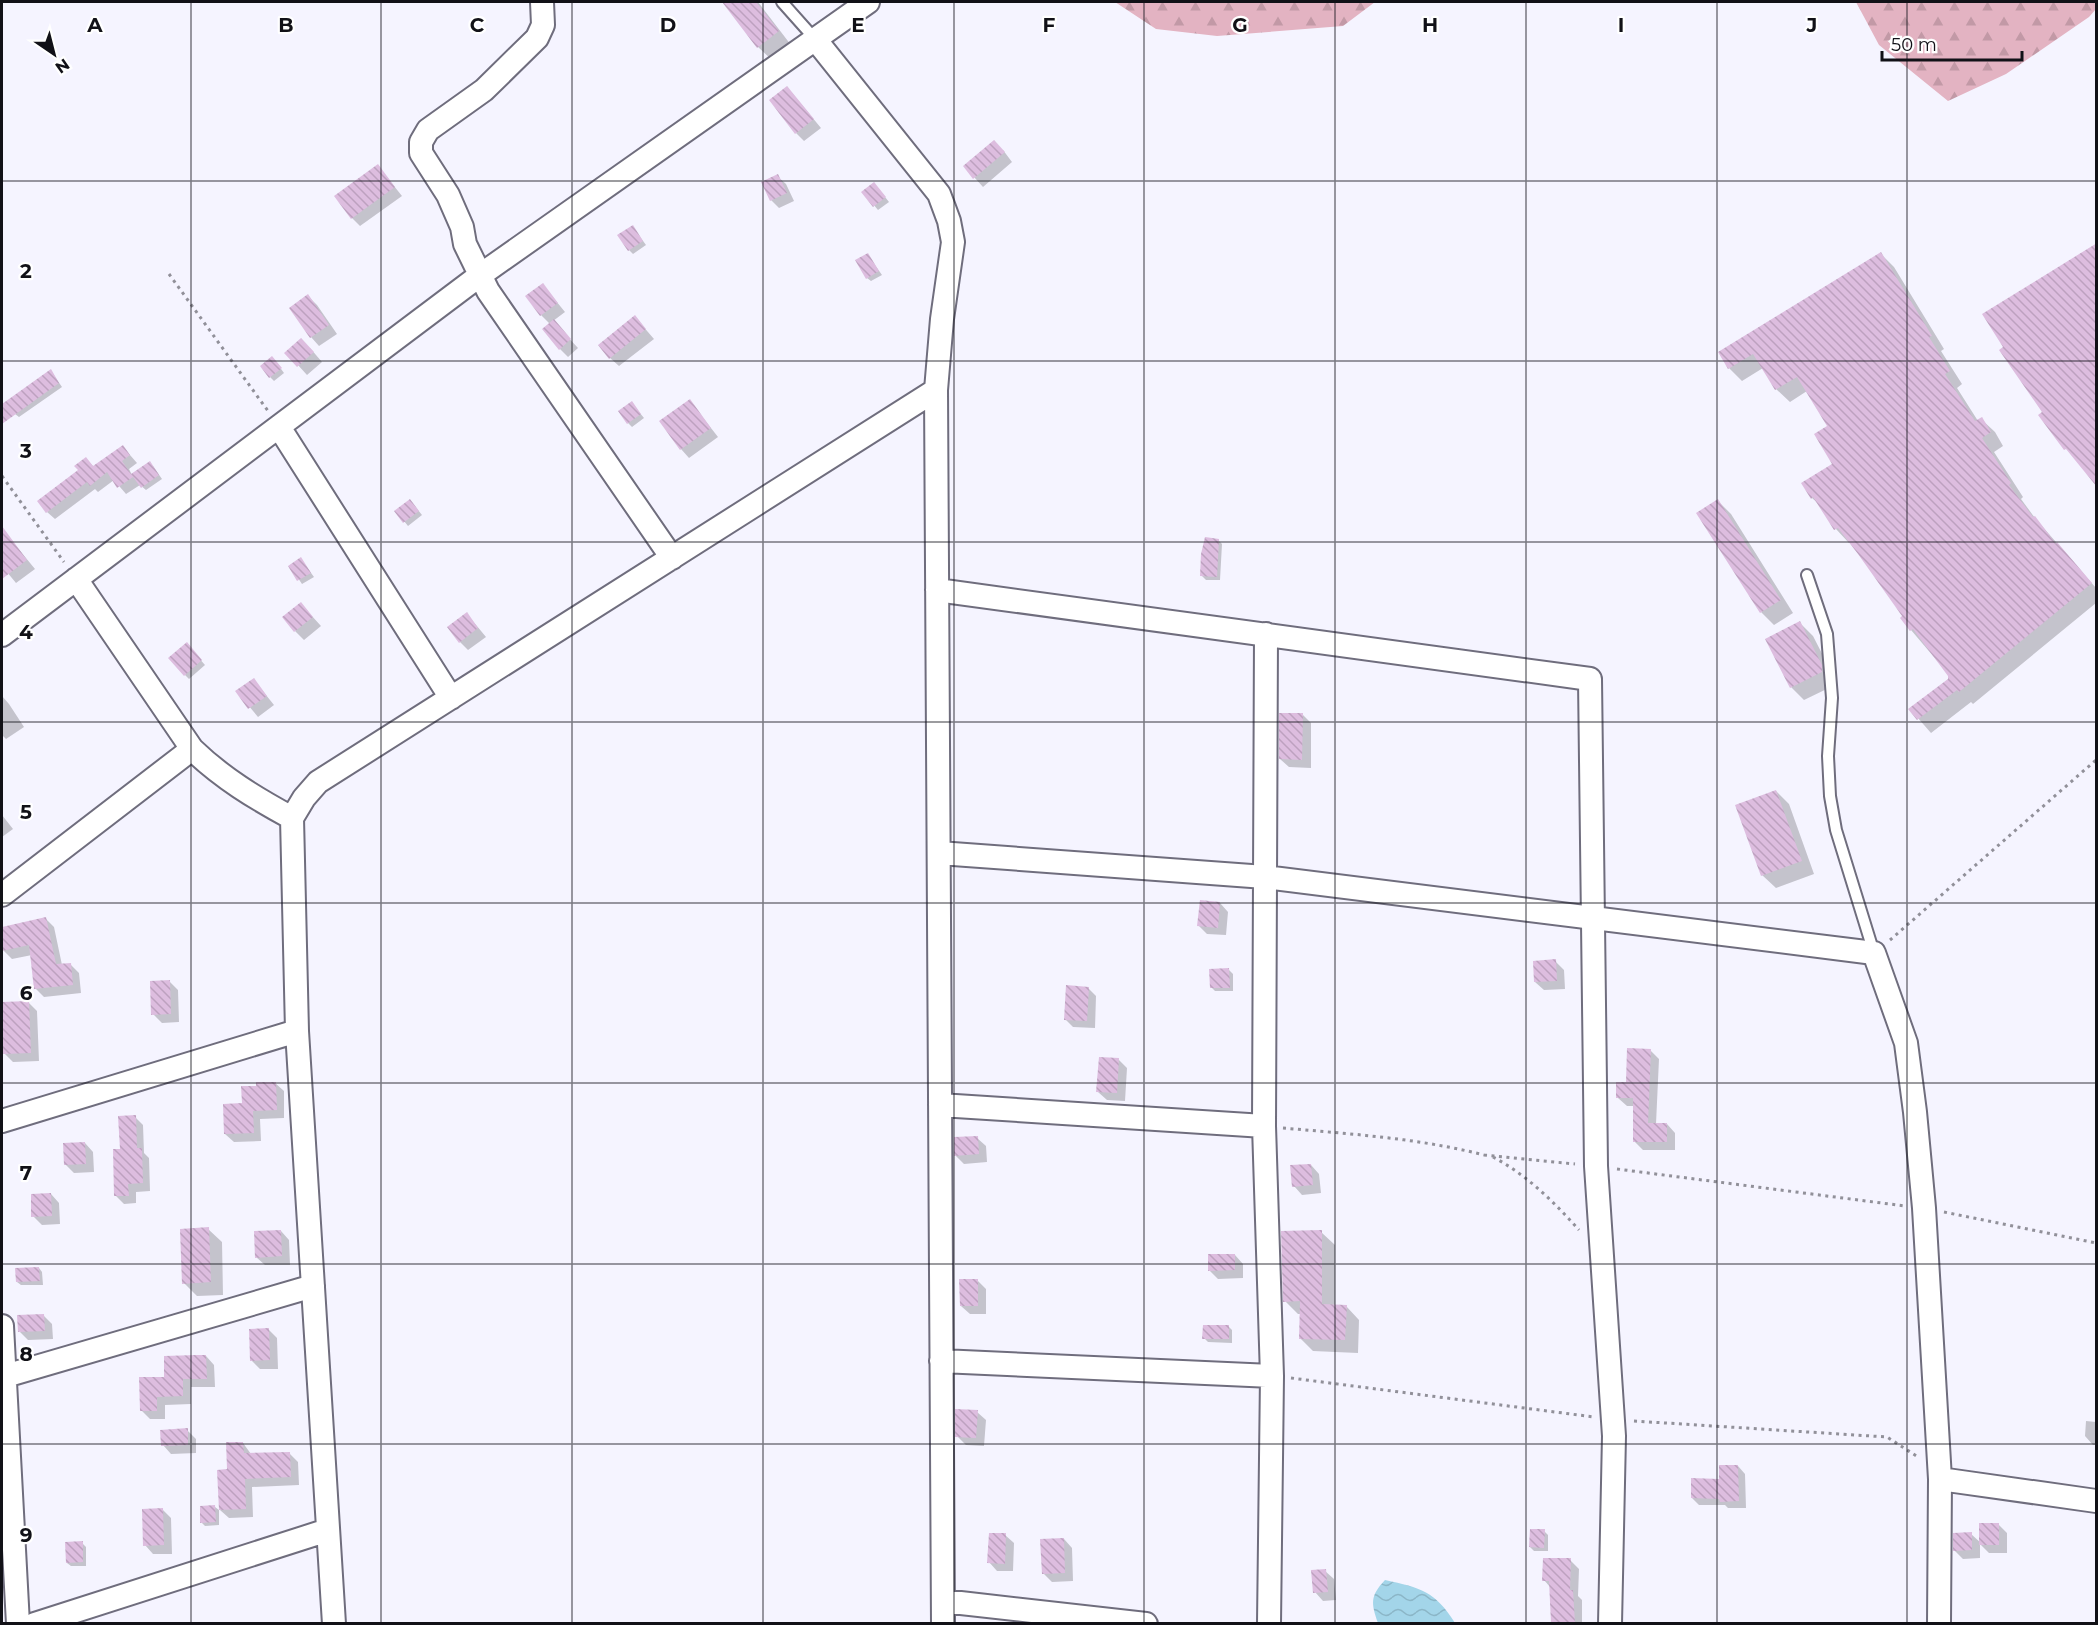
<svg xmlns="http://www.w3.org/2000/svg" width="2098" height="1625" viewBox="0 0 2098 1625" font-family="Montserrat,sans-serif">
<defs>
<pattern id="forest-firs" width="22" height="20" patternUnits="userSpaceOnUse" patternTransform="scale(1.5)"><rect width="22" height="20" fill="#e3b3c2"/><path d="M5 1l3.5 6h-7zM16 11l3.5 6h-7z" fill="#c299a6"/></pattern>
<pattern id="water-waves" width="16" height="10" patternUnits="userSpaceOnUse" patternTransform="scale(1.5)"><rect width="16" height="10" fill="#a3d5e9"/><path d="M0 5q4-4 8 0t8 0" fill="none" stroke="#8bb6c7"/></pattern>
<pattern id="building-back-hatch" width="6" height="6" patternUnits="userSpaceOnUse" patternTransform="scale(1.5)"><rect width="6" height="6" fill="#ddbddf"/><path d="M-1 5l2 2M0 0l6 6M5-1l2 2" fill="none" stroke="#bda1bf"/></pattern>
</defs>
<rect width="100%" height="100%" fill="#f5f4ff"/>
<path fill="url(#forest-firs)" d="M1115,2h260l-32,24 -126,10 -61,-7z
M1856,2h240v7l-7,8 -83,57 -58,27 -69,-56z"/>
<path fill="url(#water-waves)" d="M1385,1580c36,8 50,11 70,43h-77c-7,-20 -8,-27 7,-43z"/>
<path fill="#0003" d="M724,2h34l33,43 -19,15 -14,-13z
M787,87l34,41 -17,13 -8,-8z
M1003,150l9,12 -29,25 -18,-20z
M378,166l24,30 -42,30 -8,-8z
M777,176l9,8 8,17 -15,7 -8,-8z
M878,188l11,14 -11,8 -15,-18z
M633,227l13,18 -13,9 -4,-4z
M1881,254l13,13 50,82 -3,2 21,33 -5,4 21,33 3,-2 14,13 8,14 -9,6 29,45 -2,2 14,19 61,70v15l-123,101 -2,-2 -40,31 -21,-24 39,-30 1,-3 -39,-46 -7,-14 -54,-74 -1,1 -13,-14 -14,-22 -10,-9 22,-33 -5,-38 -22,-36 -17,11 -14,-13 -13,-21 -21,13 -13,-13z
M868,255l14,20 -11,6 -4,-3z
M543,285l22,27 -12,9 25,27 -10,9 -8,-8 -10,-25 -9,-9z
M308,296l9,9 20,29 -18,12 -8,-9z
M635,317l19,22 -35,27 -9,-8z
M310,348l12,14 -15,13 -20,-22z
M276,362l8,11 -10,8 -4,-4z
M51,371l11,16 -43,30 -4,-3z
M690,401l28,36 -29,21 -8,-9z
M635,407l9,11 -12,9 -4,-4z
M123,447l14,16 -8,6 3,6 21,-9 9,13 -16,11 -6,-5 -14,9 -12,-14 -16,12 -3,-3 -40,30 -8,-7 33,-41 6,-12 8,8z
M1718,501l13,13 62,99 -19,12 -13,-13z
M414,505l8,10 -14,11 -12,-15z
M7,535l28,34 -19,14 -14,-17v-26z
M1218,540l4,4 -2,36h-14l-4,-4z
M301,559l13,18 -12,7 -12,-18z
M301,604l20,22 -17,14 -9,-9z
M467,614l19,23 -18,13 -8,-8z
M1800,623l13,13 22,43v6l-31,15 -13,-13z
M190,648l15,17 -16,14 -4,-4z
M254,680l20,25 -16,12 -21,-25z
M2,696l7,8 15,23 -18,12 -4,-4z
M1303,715l8,8v45l-22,-1 -9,-8z
M1776,791l13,13 25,70 -38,14 -14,-13z
M2,815l11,14 -11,8z
M1220,903l8,9 -2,23 -19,-1 -9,-9z
M45,918l9,9 8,38 8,-1 9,9 2,20 -37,4 -8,-8 -4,-34 -20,4 -9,-9 -1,-22z
M1555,961l9,9 1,19 -21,1 -9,-8z
M1229,970l4,4v17h-18l-4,-4z
M169,981l9,9 1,32 -17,1 -9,-9z
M1088,988l8,8 -1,32 -22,-1 -8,-8z
M28,1002l9,9 2,50 -26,1 -9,-9z
M1650,1050l9,9 -3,65h11l8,9v17h-32l-9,-9v-35h-7l-9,-8z
M1118,1059l9,9 -2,33 -18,-1 -9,-8z
M275,1083l9,8v27l-24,1 1,22 -27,1 -9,-8 18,-30 14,-17z
M135,1117l8,8 1,28 5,5 1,33 -14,1v11l-12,1 -8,-8 5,-46z
M977,1138l9,8 1,16 -23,2 -9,-9z
M85,1143l8,9 1,20 -20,1 -9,-9z
M1311,1165l8,9 2,19 -19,2 -8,-9z
M51,1194l8,9 1,21 -18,1 -9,-9z
M208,1229l14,13 1,53 -26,1 -13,-13z
M281,1231l8,9 1,25h-25l-9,-8z
M1321,1232l14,13v61h11l13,14 -1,33 -45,-2 -13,-13 1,-24h-3l-13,-13z
M1235,1255l8,9v14l-25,1 -9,-9z
M39,1268l3,4 1,13h-22l-4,-3z
M977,1280l9,9v25h-16l-9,-8z
M44,1316l8,8 1,15 -25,1 -8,-8z
M1228,1326l4,4v13l-24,-1 -4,-4z
M269,1330l8,8 1,31h-18l-8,-8z
M206,1356l8,9 1,22h-24v17l-26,1v14h-15l-8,-8 24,-33z
M977,1412l9,8 -2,26 -18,-1 -9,-9z
M2086,1421l10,1v23h-3l-8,-9z
M187,1430l9,9v14l-25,1 -8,-9z
M243,1443l8,11 38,-1 9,9 1,23 -47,2 1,30 -24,1 -9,-8 8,-39z
M1738,1466l7,8 1,34h-18l-3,-3h-26l-7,-7 29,-18z
M215,1507l4,3v15l-14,1 -4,-4z
M162,1509l9,9 1,36h-19l-8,-9z
M1998,1524l9,9v20h-18l-9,-9v14l-17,1 -9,-9 17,-16 10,9z
M1544,1531l4,4v16h-14l-4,-4z
M1005,1535l9,8 -1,28h-16l-8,-9z
M1064,1539l8,9 1,33 -21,1 -9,-9z
M82,1543l4,4v19h-15l-4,-3z
M1570,1560l9,9 -1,27 4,4v24h-30l-2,-37 -6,-7z
M1325,1571l9,8 2,21 -13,1 -8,-9z"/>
<path fill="url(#building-back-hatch)" d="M722,2h34l23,29 -22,17z
M787,86l27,33 -19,15 -26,-34z
M994,140l11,12 -32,27 -10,-13z
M378,164l17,23 -44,32 -17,-23z
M778,174l9,19 -17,8 -9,-19z
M874,182l12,15 -13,10 -12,-15z
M633,225l10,16 -15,10 -11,-16z
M2097,243v244l-31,-38 -2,1 -26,-35 4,-3 -43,-62 4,-3 -21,-33z
M1881,252l51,84 -3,1 21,34 -5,3 30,47 7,-4 9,15 -9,6 29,45 -2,2 24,32 2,-1 21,28 1,-2 35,41 -133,109 -2,-2 -40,30 -9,-11 40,-30v-3l-35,-47 -3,2 -10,-13 2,-2 -44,-62 -20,-26 -4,2 -21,-33 -2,2 -10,-16 31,-19 -18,-30 13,-8 -30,-49 -22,13 -22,-36 -25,15 -10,-17z
M868,253l11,18 -13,8 -11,-19z
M543,283l15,20 -18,13 -15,-20z
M308,294l21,31 -19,13 -21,-30z
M635,315l11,14 -37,30 -11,-14z
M554,319l17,20 -12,11 -17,-21z
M301,338l13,14 -17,15 -13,-14z
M272,356l10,12 -13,10 -9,-12z
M51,369l8,14 -57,41v-20z
M690,399l21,29 -31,22 -21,-29z
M632,401l9,13 -14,10 -9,-13z
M123,445l7,10 -8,6 11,16 -16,11 -10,-16 -17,14 -3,-4 -41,31 -9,-12 41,-31 -4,-4 12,-9 7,9z
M150,461l9,14 -18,13 -10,-14z
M410,499l9,12 -16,12 -9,-12z
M1718,499l63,101 -21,13 -64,-100z
M2,526l25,34 -25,19z
M1205,537l14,2 -2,38 -17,-1 1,-22z
M301,557l10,16 -14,8 -9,-15z
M301,602l12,15 -19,15 -12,-15z
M467,612l11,16 -19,15 -12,-16z
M1800,621l22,44v7l-32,16 -25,-49z
M187,642l15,18 -18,16 -16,-18z
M254,678l13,18 -19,13 -13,-18z
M1279,713h24l-1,47 -23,-1z
M1776,790l26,71 -41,15 -26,-71z
M1200,900l20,2 -2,26 -21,-2z
M46,917l10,47 15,-1 2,22 -39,4 -5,-44 -27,6v-24z
M1556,959l1,22 -23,1 -1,-21z
M1229,968l1,20h-20l-1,-19z
M170,980l1,34 -20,1 -1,-34z
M1066,985l23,2 -2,34 -23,-1z
M29,1001l2,52 -28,1 -1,-52z
M1627,1048l24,1 -3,74h19v19h-34v-44h-17v-16h10z
M1099,1057l20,1 -2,35 -21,-1z
M256,1082h20l1,28 -24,1 1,22 -30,1 -1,-30 19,-1 -1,-17h15z
M136,1115l1,33h5l1,35 -15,1 1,12h-15l-1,-47h7l-2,-33z
M978,1136l1,18 -25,2v-19z
M85,1142l1,22 -22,1 -1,-22z
M1311,1164l2,21 -21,2 -2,-22z
M51,1193l1,23 -21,1v-23z
M209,1227l2,55 -29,2 -2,-55z
M281,1230l1,26 -27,2 -1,-27z
M1322,1230v74l25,1 -2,35 -46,-1 1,-38 -17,1 -2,-71z
M1208,1254h27v16l-27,1z
M39,1267l1,14 -24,1 -1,-14z
M959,1279h19v27h-18z
M44,1314l1,17 -27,1 -1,-17z
M1203,1325h26v14h-27z
M269,1328l1,32 -20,1 -1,-32z
M196,1355h10l1,24h-24v17l-26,1v14h-17l-1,-34h25v-21z
M955,1409l23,1 -2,28 -21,-1z
M188,1428v17l-27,1 -1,-16z
M226,1442h17l1,11 46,-1 1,25 -46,2 1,30 -27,1 -2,-40 10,-1z
M1719,1465h19l1,36 -19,1 -1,-3 -28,-1v-20l28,1z
M215,1505l1,17 -16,1v-17z
M163,1508l1,37 -21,1 -1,-37z
M1979,1523h20v22h-20z
M1530,1529h15l-1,19 -15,-1z
M1972,1532v18l-19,1v-18z
M989,1533h17l-1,31 -18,-1z
M1064,1538l1,35 -23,1 -2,-35z
M83,1541v21l-17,1 -1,-21z
M1543,1558h28l-1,32h3l2,33h-24l-2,-42h-7z
M1326,1569l2,23 -15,1 -2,-23z"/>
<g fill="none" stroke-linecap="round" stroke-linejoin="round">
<defs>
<path id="service" d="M782,2l33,37
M1807,575l20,59 5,64 -4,58 2,40 6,34 38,123"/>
<path id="minor" d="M542,2l1,23 -6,13 -53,52 -56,40 -7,12v11l27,42 14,32 3,17 23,47 184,267
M815,39l124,155 10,27 4,21 -11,77 -6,71 7,1234
M279,427l172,271
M76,579l116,170c30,29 63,49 100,69l5,213 37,593
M937,590l653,89 6,487 18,270 -4,188
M1266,634l-2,492 8,250 -3,248
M2,635l477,-359 389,-274
M292,818l12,-20 14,-16 618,-392
M939,853l326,24 609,76 32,90 9,69 9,96 16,271 -1,145
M2,895l190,-146
M940,1105l324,21
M2,1121l295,-90
M2,1326l16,298
M941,1361l331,15
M2,1377l311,-91
M1940,1479l156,22
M943,1601l203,23
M35,1624l293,-94"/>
</defs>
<use href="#service" stroke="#6f6d7d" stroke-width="14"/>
<use href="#minor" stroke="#6f6d7d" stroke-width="26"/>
<path stroke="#919099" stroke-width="3" stroke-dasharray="3 4.5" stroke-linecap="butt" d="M169,274l99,137
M2,476l62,86
M1890,940l206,-180
M1283,1128c67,6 135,10 201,27
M1484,1155l91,9
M1493,1157c34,18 61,45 86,73
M1617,1169l288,37
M1944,1212l152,31
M1291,1378l303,39
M1634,1421l253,16 31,20"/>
<use href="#service" stroke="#fff" stroke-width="10"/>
<use href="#minor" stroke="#fff" stroke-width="22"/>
</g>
<path fill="none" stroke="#111117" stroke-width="1.5" stroke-opacity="0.55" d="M191,2v1622M381,2v1622M572,2v1622M763,2v1622M954,2v1622M1144,2v1622M1335,2v1622M1526,2v1622M1717,2v1622M1907,2v1622M2,181h2094M2,361h2094M2,542h2094M2,722h2094M2,903h2094M2,1083h2094M2,1264h2094M2,1444h2094"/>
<g font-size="20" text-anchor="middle" font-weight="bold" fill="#111117" stroke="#fff" stroke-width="4.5" stroke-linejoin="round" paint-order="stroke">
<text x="95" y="32">A</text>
<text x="286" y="32">B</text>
<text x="477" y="32">C</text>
<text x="668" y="32">D</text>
<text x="858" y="32">E</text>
<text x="1049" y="32">F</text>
<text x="1240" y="32">G</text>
<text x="1430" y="32">H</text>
<text x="1621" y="32">I</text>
<text x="1812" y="32">J</text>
<text x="26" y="278">2</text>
<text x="26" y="458">3</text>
<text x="26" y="639">4</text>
<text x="26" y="819">5</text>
<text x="26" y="1000">6</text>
<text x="26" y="1180">7</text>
<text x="26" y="1361">8</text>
<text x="26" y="1542">9</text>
</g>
<rect width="2098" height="1625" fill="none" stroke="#111117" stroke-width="6"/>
<g transform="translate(54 54) rotate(145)" stroke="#ffffff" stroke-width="4.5" paint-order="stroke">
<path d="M0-4.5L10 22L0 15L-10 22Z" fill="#111117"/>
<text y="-9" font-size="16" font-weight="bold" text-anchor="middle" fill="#111117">N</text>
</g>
<path d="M1882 51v9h140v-9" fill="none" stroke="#111117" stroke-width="3"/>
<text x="1891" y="51" font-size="18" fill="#111117" stroke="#ffffff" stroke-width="4.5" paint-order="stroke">50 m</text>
</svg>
